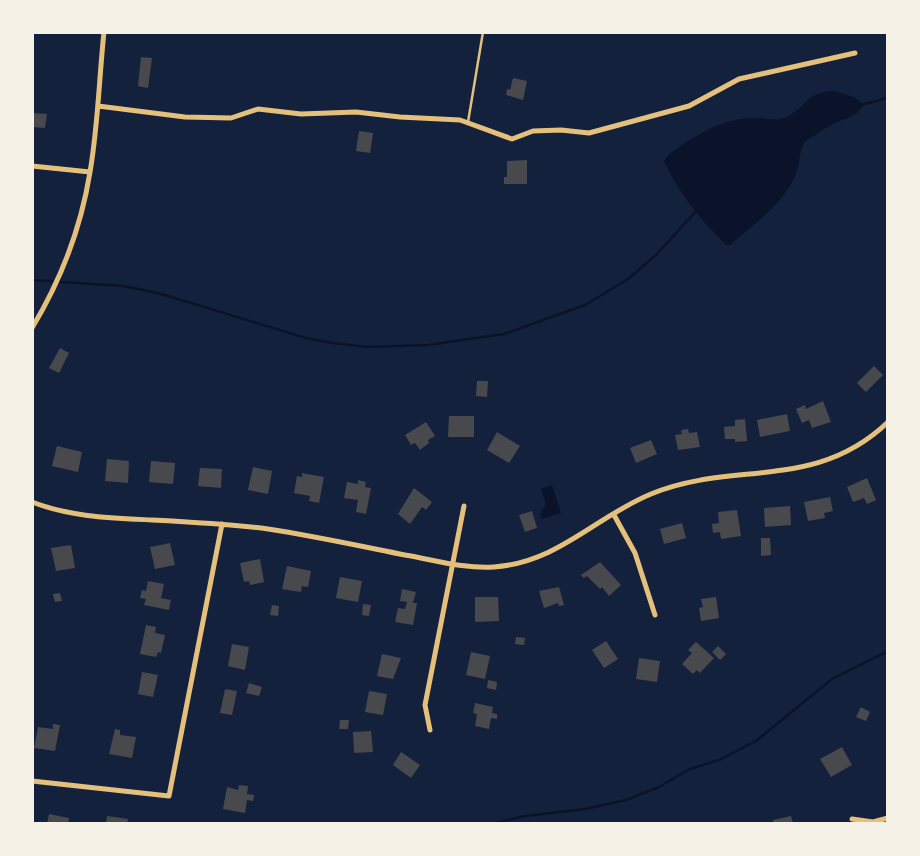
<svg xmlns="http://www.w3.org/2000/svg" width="920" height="856" viewBox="0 0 920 856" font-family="'Nunito Sans',sans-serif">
<rect width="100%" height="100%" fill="#14213d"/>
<path fill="#0b132b" d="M835,91l19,6 10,8c-11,17 -40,17 -55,32 -11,10 -8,27 -14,39 -11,28 -44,50 -65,69h-4c-24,-24 -48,-52 -62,-84l4,-6c26,-19 52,-36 84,-37 10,-1 24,4 34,-1 23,-11 18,-25 49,-26z
M552,485l9,28 -19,6 -2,-5 6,-10 -5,-15z"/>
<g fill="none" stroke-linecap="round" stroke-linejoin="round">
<path stroke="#0b132b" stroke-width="2.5" d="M860,105l28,-7
M805,140l32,-20
M32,280l91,6 35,7 148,45 26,5 36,4 60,-2 76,-11 81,-29 43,-26 29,-25 41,-45
M491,824l34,-8 60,-7 41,-9 33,-13 31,-18 29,-9 37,-19 76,-62 56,-28"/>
</g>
<path fill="#48494c" d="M141,57l11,1 -4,30 -10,-2z
M513,78l14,3 -4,19 -17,-5 1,-6 3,1z
M32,113l15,1 -2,14 -13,-1z
M359,131l14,2 -3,20 -14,-2z
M527,160v24h-23v-7h3v-16z
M60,348l9,5 -10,20 -10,-5z
M874,366l9,9 -17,17 -9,-9z
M477,381h11l-1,16 -11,-1z
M823,401l8,21 -19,6 -3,-8 -7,3 -6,-14 9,-4 1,4z
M787,414l3,17 -30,6 -3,-17z
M449,416h25v21h-26z
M745,419l2,22 -12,1v-3h-10l-1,-12 11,-1v-6z
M426,422l9,14 -7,4 1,3 -9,7 -5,-7 -4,2 -6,-10z
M688,429l1,4 8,-1 3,15 -22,3 -3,-15 7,-1 -1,-4z
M497,432l23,14 -11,17 -22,-13z
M651,440l6,14 -21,9 -6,-15z
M57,446l25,6 -4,20 -26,-6z
M107,459l22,2 -1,22 -23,-2z
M151,461l24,2 -2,21 -24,-2z
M253,467l19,4 -4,23 -20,-4z
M200,468l22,1 -1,19 -23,-2z
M302,473l22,4 -5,26 -10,-2 1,-5 -16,-3 3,-17 5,1z
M867,478l9,22 -9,4 -3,-6 -11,4 -6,-15z
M358,480l8,2 -1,5 6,1 -5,26 -10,-2 2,-12 -14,-2 3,-16 11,2z
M414,488l18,14 -6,8 -4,-3 -12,17 -12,-10z
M830,497l3,14 -9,2 1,5 -17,3 -4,-19z
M790,506l1,19 -26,2 -1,-19z
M737,510l4,26 -20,3 -1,-7 -7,1 -1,-9 7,-1 -1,-11z
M532,511l5,17 -12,4 -6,-17z
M682,523l4,15 -22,6 -4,-15z
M761,538h9l1,17 -10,1z
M170,543l5,22 -20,4 -5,-22z
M71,545l4,23 -19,3 -5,-23z
M260,559l4,23 -14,3 -1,-4 -5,1 -4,-19z
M600,562l21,23 -12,11 -7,-9 -2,2 -13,-13 -3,2 -3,-3z
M287,566l24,5 -3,16 -6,-1 -1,6 -19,-3z
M340,577l22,4 -4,21 -22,-4z
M148,581l16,3 -3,14 10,2 -2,10 -25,-5 2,-6 -6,-1 2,-8 4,1z
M559,587l5,18 -5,1 -1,-3 -14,5 -5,-17z
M402,589l14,3 -3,11h4l-4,22 -18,-3 3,-14 7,1 2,-7 -7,-1z
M60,593l2,8 -7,1 -2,-8z
M475,597h23l1,24 -24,1z
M716,597l3,21 -18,3 -2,-13 4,-1 -2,-8z
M363,604l8,1 -2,11 -7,-1z
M272,605l7,1 -1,10 -8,-1z
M146,625l10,2 -1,6 10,2 -4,18 -3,-1 -2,5 -16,-3z
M516,637l9,1 -1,7 -9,-1z
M606,641l12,18 -14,9 -12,-18z
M696,642l18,16 -14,15 -3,-3 -4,4 -11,-10 10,-11 -4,-3z
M232,644l17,3 -4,23 -17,-4z
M718,646l8,8 -6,6 -8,-8z
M471,652l19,4 -5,23 -19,-4z
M382,654l19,4 -8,21 -16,-3z
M639,658l21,3 -3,21 -21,-3z
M142,672l16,3 -5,22 -15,-3z
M488,680l9,2 -1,8 -9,-2z
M249,683l13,4 -3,9 -13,-3z
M225,689l12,2 -5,24 -12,-2z
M369,691l18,3 -4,21 -18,-3z
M475,703l18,4 -1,6 5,1v5l-6,-1 -2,11 -14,-3 2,-12 -4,-1z
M861,707l9,5 -4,9 -10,-4z
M340,720h9l-1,9h-9z
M53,724l7,1 -5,26 -21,-3 4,-21 15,2z
M115,729l5,1v5l16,2 -4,21 -23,-4z
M371,731l2,21 -19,1 -1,-21z
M842,747l10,18 -21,12 -11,-18z
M401,752l19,13 -9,13 -18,-13z
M239,785l9,1 -1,8 7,1 -1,6 -6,-1 -2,13 -22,-4 4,-22 11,3z
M49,814l20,4 -1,6h-21z
M107,816l21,3 -1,5h-21z
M791,816l2,8h-20v-4z"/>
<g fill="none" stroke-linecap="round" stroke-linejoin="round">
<path stroke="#e5c07b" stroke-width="2.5" d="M468,122l15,-90"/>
<path stroke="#e5c07b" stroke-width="5" d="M98,106l87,11 46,1 27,-9 43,5 55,-2 44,5 60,3 52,19 21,-8 28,-1 28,3 100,-27 50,-27 116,-26
M32,166l58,6
M32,328c29,-48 49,-100 58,-156 8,-46 9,-93 14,-140
M32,502c39,15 79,16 120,18 39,2 78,4 116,9 46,7 92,17 137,26 30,5 59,14 89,12 65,-5 101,-50 157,-73 82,-34 164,-2 237,-72
M614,515l21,38 20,62
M430,730l-5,-25 39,-199
M32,781l137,15 53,-272
M852,819l21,3 15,-4"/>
</g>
<rect width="920" height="856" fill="none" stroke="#f6f1e7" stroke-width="68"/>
</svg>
